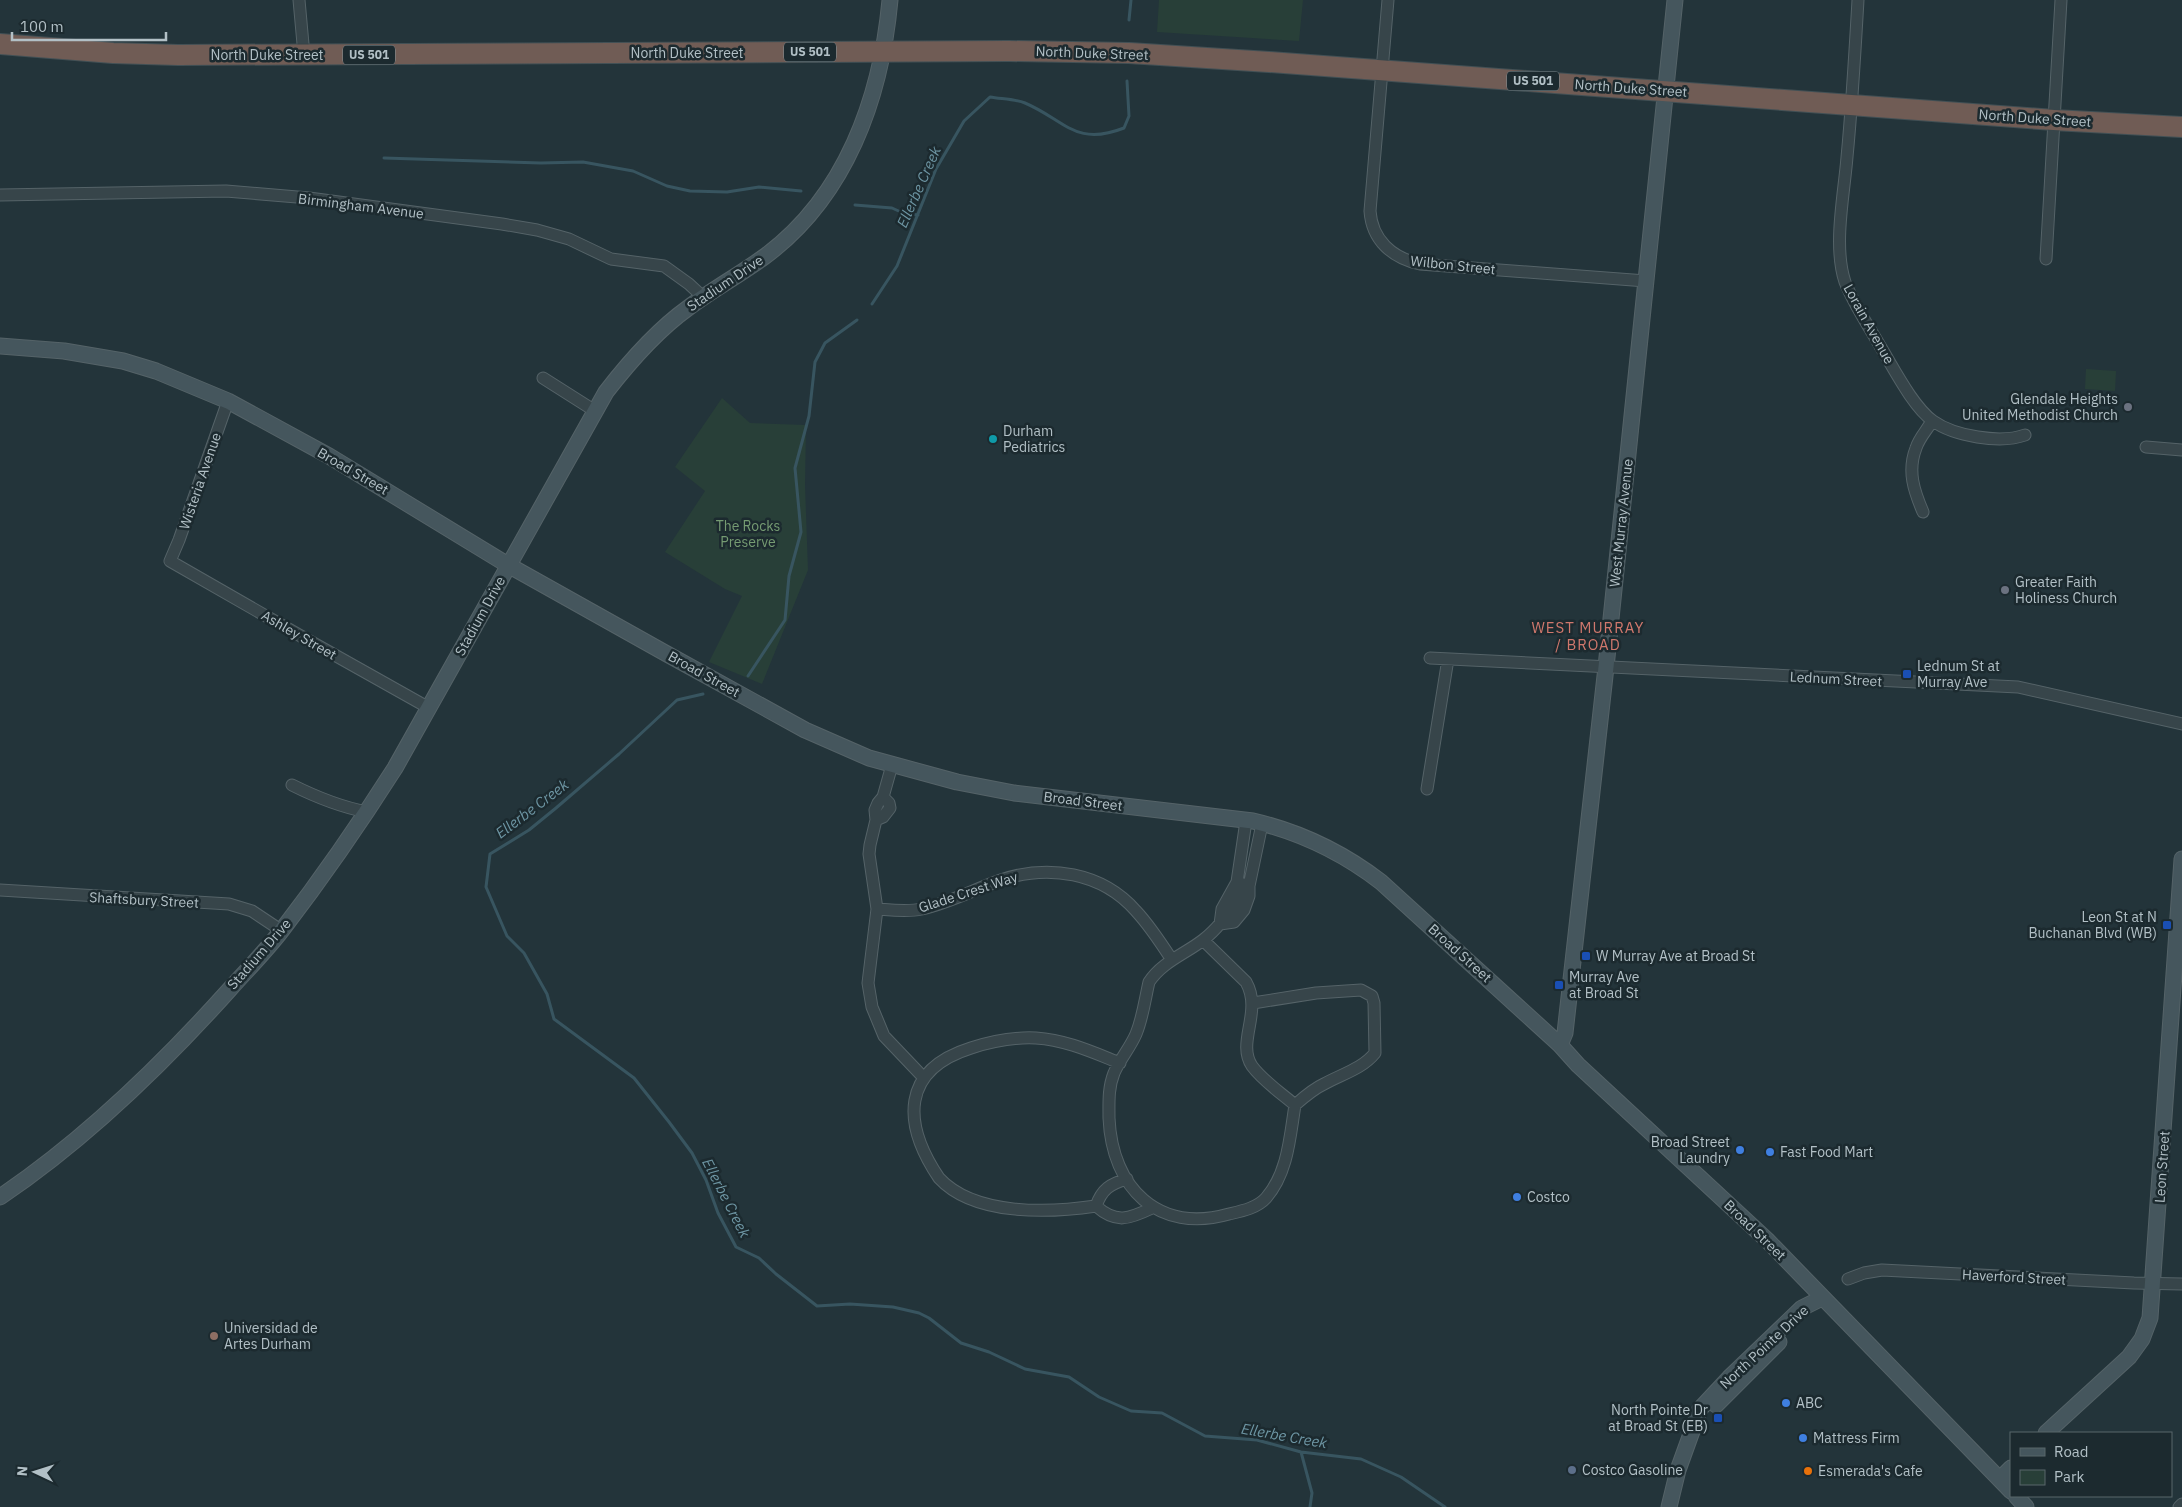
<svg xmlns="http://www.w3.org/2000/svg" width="2182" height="1507" viewBox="0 0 2182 1507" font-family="'IBM Plex Sans',sans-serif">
<rect width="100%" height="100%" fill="#23343a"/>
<path fill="#283f38" d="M1159,0h144l-4,41 -142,-9z
M2086,369l30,2 -1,20 -30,-2z
M722,398l28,25 56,2 -1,60 3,85 -46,114 -53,-22 33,-66 -17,-7 -60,-37 40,-61 -30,-24z"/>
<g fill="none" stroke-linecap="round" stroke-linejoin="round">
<path stroke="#385560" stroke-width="3" d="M1129,20l2,-20
M384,158l157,5 42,-1 50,9 34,15 23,5 37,1 32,-5 42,4
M855,205l37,3 11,5 15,2
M872,304l25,-38 39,-97 28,-48 26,-24c11,2 25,2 35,6 40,17 50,44 99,25l5,-12 -2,-35
M748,676l37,-56 4,-44 12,-44 -6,-64 14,-52 6,-54 10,-19 32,-23
M703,694l-26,6 -58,54 -63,54 -27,22 -39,24 -4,33 21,49 17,17 23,41 7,25 80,59 35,44 23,31 14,27 12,33 18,34 23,11 17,16 41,32 33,-2 43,3 26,6 10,5 32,25 28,9 36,17 44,8 30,20 32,14 31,2 43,23 52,4 44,12 60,7 40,18 44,30
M1301,1452l11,41 -2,14"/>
<defs>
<path id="street" d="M299,0l5,55
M1388,0l-18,211c2,29 22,47 50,53l226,17
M1858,0c-3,52 -6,105 -11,157 -3,38 -14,89 -2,125 9,23 23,43 35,64 13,21 33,61 53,75 21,15 67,23 92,14
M0,195l226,-4 83,7 193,26 35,6 32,9 42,20 53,7 25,18 14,13
M2046,259l15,-259
M543,378l52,33
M228,401l-49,139 -9,21 129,74 130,73
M2146,447l36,3
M1923,512c-9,-21 -16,-41 -7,-64 3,-10 11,-18 16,-27
M1430,658l588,29 164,37
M892,765l-9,32 -5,6 -3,7 1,10 -6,25 -1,9 8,55 -9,74 4,24 12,29 40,42
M292,785c24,12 49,22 75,27
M1427,789l21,-130
M876,820l7,-3 7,-9 -1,-5 -6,-6
M0,890l229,14 23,7 30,20
M877,909c15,1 30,3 45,0 27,-6 53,-20 79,-29 47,-16 101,-8 135,31 14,15 25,32 36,49
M1220,924l14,-2 10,-12 5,-14v-10l13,-62
M1220,924l2,-15 15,-27 9,-61
M1203,940l43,42c17,30 -10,60 6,84 11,15 29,27 43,39 -5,31 -7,68 -29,93 -9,10 -24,13 -37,16 -71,20 -117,-26 -120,-96 0,-15 -1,-30 5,-45 6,-14 16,-25 22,-39 7,-17 9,-35 13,-52 13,-20 36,-28 54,-42 16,-12 27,-28 37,-44l-3,-14 12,4
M1253,1003l63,-10 45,-3 11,6 2,7 1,50c-13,16 -33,21 -51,31 -11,5 -20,13 -29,21
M1120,1063c-28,-11 -54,-23 -84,-25 -22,-1 -44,3 -65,10 -70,22 -69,75 -32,130 35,38 110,35 157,28 20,18 33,13 56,2
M1096,1206c6,-17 14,-22 31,-27
M1848,1279l16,-6 18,-3 252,13 48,1
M2179,1507l3,-3"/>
<path id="secondary" d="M0,346l64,5 59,10 33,10 72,30 101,55 179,109 159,89 138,76 64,28 88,24 57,11 239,28c47,11 89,31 128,61l179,163 18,20 189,175 244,251
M1560,1045l5,-12 41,-366 69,-667
M0,1197c86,-58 161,-131 230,-208 17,-19 36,-38 52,-59 40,-52 78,-107 113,-162l211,-376c24,-31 50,-61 82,-84 24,-18 51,-33 76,-51 82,-60 117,-159 126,-257
M1716,1405l63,-63
M2046,1433l83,-76 13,-18 8,-21 32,-459
M2000,1479l11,-11
M2016,1496l10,11
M1669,1507l9,-37 22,-61 29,-31 73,-70 20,-10"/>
<path id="highway" d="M0,44l113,9 65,2 831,-4 120,2 140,9 785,58 128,7"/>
</defs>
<use href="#street" stroke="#556368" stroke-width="13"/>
<use href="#secondary" stroke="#556368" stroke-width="17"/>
<use href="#highway" stroke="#425055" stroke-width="22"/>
<use href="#street" stroke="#37454a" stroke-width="11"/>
<use href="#secondary" stroke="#45565d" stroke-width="15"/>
<use href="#highway" stroke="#705c55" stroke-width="20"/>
</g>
<g fill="#6b7280" stroke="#1c2a2f" stroke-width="2">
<circle cx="2128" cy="407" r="5"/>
<circle cx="2005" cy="590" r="5"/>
</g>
<circle fill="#0f9aa8" stroke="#1c2a2f" stroke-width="2" cx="993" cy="439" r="5"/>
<g fill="#1a4fb4" stroke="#1c2a2f" stroke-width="2">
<rect x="1902" y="669" width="10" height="10" rx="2.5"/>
<rect x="2162" y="920" width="10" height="10" rx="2.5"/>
<rect x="1581" y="951" width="10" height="10" rx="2.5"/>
<rect x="1554" y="980" width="10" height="10" rx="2.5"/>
<rect x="1713" y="1413" width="10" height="10" rx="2.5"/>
</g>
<g fill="#3f7fe0" stroke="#1c2a2f" stroke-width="2">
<circle cx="1740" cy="1150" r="5"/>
<circle cx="1770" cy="1152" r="5"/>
<circle cx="1517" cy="1197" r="5"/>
<circle cx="1786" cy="1403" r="5"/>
<circle cx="1803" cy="1438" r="5"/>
</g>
<circle fill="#8d6e63" stroke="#1c2a2f" stroke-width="2" cx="214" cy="1336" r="5"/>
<circle fill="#5c6f8a" stroke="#1c2a2f" stroke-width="2" cx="1572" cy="1470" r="5"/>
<circle fill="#e8710a" stroke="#1c2a2f" stroke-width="2" cx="1808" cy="1471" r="5"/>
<g text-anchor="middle" stroke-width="5" stroke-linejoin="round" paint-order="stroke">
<g fill="#1c2a2f" stroke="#859399" stroke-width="1">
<rect x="784" y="42.5" width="52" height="19" rx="4"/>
<rect x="343" y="45.5" width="52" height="19" rx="4"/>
<rect x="1507" y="71.5" width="52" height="19" rx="4"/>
</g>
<g font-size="12" font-weight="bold" fill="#b2c0c6">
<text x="810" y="56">US 501</text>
<text x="369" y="59">US 501</text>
<text x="1533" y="85">US 501</text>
</g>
<g font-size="14" fill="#b2c0c6" stroke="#1c2a2f">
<text x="687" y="58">North Duke Street</text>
<text transform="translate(1092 53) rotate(2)" y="5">North Duke Street</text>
<text x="267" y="60">North Duke Street</text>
<text transform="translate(1631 88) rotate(4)" y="5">North Duke Street</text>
<text transform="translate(2035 118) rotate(4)" y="5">North Duke Street</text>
<text transform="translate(361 206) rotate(7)" y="5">Birmingham Avenue</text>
<text transform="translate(1453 265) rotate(6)" y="5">Wilbon Street</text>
<text transform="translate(725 283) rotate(-34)" y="5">Stadium Drive</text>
<text transform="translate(1869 324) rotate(61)" y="5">Lorain Avenue</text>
<text transform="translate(353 471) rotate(30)" y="5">Broad Street</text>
<text transform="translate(200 481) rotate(-71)" y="5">Wisteria Avenue</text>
<text transform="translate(1621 523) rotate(-84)" y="5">West Murray Avenue</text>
<text transform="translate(480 616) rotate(-61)" y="5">Stadium Drive</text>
<text transform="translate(299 635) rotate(30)" y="5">Ashley Street</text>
<text transform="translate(704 674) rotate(29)" y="5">Broad Street</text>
<text transform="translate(1836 679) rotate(3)" y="5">Lednum Street</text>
<text transform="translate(1083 801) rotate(7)" y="5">Broad Street</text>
<text transform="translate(968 892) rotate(-18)" y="5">Glade Crest Way</text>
<text transform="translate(144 900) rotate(3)" y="5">Shaftsbury Street</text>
<text transform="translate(1460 953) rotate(42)" y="5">Broad Street</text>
<text transform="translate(259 954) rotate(-49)" y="5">Stadium Drive</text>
<text transform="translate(2162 1167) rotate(-86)" y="5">Leon Street</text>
<text transform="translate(1755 1230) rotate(44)" y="5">Broad Street</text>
<text transform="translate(2014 1277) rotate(3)" y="5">Haverford Street</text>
<text transform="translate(1764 1347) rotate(-43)" y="5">North Pointe Drive</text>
</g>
<g font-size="14" fill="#b2c0c6" stroke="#1c2a2f" text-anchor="start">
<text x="2118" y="404" text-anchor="end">Glendale Heights<tspan x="2118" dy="16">United Methodist Church</tspan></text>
<text x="1003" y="436">Durham<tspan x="1003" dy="16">Pediatrics</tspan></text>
<text x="2015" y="587">Greater Faith<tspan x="2015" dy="16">Holiness Church</tspan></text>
<text x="1917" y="671">Lednum St at<tspan x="1917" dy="16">Murray Ave</tspan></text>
<text x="2157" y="922" text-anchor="end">Leon St at N<tspan x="2157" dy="16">Buchanan Blvd (WB)</tspan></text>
<text x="1596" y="961">W Murray Ave at Broad St</text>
<text x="1569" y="982">Murray Ave<tspan x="1569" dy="16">at Broad St</tspan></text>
<text x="1730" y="1147" text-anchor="end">Broad Street<tspan x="1730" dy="16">Laundry</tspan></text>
<text x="1780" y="1157">Fast Food Mart</text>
<text x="1527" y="1202">Costco</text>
<text x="224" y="1333">Universidad de<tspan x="224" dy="16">Artes Durham</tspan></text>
<text x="1796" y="1408">ABC</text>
<text x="1708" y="1415" text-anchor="end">North Pointe Dr<tspan x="1708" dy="16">at Broad St (EB)</tspan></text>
<text x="1813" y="1443">Mattress Firm</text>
<text x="1582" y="1475">Costco Gasoline</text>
<text x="1818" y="1476">Esmerada's Cafe</text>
</g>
<g font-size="14" fill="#759b72" stroke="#1c2a2f">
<text x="748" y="531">The Rocks<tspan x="748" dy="16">Preserve</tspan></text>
</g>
<g font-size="15" font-style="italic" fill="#6d95a3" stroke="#1c2a2f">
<text transform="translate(919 187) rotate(-66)" y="5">Ellerbe Creek</text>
<text transform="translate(532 809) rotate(-37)" y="5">Ellerbe Creek</text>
<text transform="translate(726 1198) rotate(63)" y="5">Ellerbe Creek</text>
<text transform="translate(1284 1436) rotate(10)" y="5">Ellerbe Creek</text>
</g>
<g font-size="15" letter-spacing="1" fill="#d0786d" stroke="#1c2a2f">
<text x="1588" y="633">WEST MURRAY<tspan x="1588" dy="17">/ BROAD</tspan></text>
</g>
</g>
<rect x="2010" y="1432" width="162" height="65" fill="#1c2a2f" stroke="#58666b"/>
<rect x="2020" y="1448" width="25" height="8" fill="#45565d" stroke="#58666b"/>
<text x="2054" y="1457" font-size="15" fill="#b2c0c6">Road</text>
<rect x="2020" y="1470" width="25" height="15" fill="#283f38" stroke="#58666b"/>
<text x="2054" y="1482" font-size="15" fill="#b2c0c6">Park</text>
<g transform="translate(35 1472) rotate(274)" stroke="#1c2a2f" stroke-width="4" paint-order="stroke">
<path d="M0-4L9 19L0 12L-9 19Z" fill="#b2c0c6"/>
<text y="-8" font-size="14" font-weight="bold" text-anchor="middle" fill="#b2c0c6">N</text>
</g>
<path d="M12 32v8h154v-8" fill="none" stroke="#b2c0c6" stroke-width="2.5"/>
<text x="20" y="32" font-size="15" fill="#b2c0c6" stroke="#1c2a2f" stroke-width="4" paint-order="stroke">100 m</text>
</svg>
